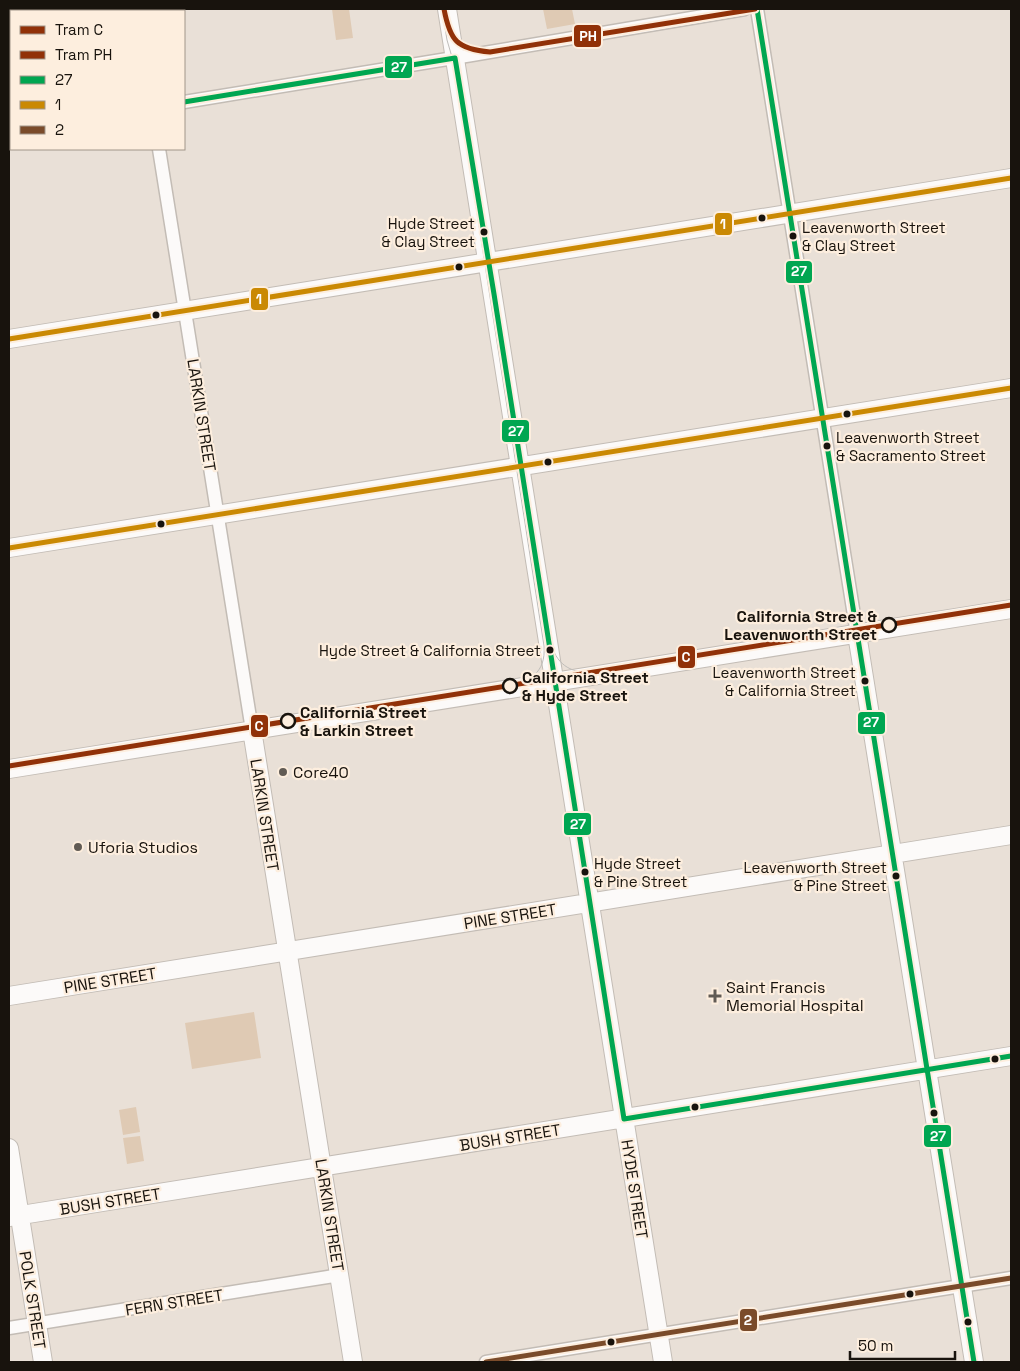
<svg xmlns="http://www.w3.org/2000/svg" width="1020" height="1371" viewBox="0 0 1020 1371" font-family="'Space Grotesk',sans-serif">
<rect width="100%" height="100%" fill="#e9e0d7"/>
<path fill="#dfcab4" d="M332,9h17l4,29 -17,2z
M543,9h29l3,15 -28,5z
M254,1012l7,46 -69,11 -7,-46z
M136,1107l4,25 -17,3 -4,-25z
M140,1136l4,25 -17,3 -4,-26z"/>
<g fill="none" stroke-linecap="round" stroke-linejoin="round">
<defs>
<path id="street" d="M136,9l1,2
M757,9l100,625
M184,102l288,-47 273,-46
M9,130h2
M159,149l93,581
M9,1328l331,-53
M486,1362l525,-84"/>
<path id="secondary" d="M447,9l216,1353
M9,339l1002,-161
M9,548l1002,-160
M857,634l117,728
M252,730l101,632
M9,769l1002,-160
M9,996l1002,-161
M9,1148l34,214
M9,1217l1002,-161"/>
</defs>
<use href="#street" stroke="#c3bcb5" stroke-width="15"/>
<use href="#secondary" stroke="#c3bcb5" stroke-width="20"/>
<use href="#street" stroke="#fcfaf9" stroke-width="12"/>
<use href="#secondary" stroke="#fcfaf9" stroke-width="18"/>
<path stroke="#bfbdba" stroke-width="1" d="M442,9l5,31 7,24 90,582c2,27 -14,35 -37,41
M523,463l31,189c9,19 26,22 45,20"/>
<defs>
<path id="bus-1" d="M757,9l217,1353
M184,102l271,-44 39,236 130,825 387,-63"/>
<path id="bus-2" d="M9,339l1002,-161
M9,548l1002,-160"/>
<path id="bus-3" d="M486,1362l525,-84"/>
</defs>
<use href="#bus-1" stroke="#fdeede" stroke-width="9"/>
<use href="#bus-2" stroke="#fdeede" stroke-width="9"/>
<use href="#bus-3" stroke="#fdeede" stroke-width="9"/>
<use href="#bus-1" stroke="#00a651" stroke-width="5"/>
<use href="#bus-2" stroke="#ca8903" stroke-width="5"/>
<use href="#bus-3" stroke="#7a4b2a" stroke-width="5"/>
<defs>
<path id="tram-1" d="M9,766l1002,-161"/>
<path id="tram-2" d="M444,9c6,32 13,40 46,43l265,-43"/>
</defs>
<use href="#tram-1" stroke="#fdeede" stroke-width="9"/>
<use href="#tram-2" stroke="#fdeede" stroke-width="9"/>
<use href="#tram-1" stroke="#913108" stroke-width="5"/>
<use href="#tram-2" stroke="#913108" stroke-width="5"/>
</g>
<g fill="#18130d" stroke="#fdeede" stroke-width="2">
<circle cx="762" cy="218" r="4.5"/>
<circle cx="484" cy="232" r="4.5"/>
<circle cx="793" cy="236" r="4.5"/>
<circle cx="459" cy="267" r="4.5"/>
<circle cx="156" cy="315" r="4.5"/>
<circle cx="847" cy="414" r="4.5"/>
<circle cx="827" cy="446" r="4.5"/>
<circle cx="548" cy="462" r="4.5"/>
<circle cx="161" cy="524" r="4.5"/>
<circle cx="550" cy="650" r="4.5"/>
<circle cx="865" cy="681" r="4.5"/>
<circle cx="585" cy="872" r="4.5"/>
<circle cx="896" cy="876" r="4.5"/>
<circle cx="995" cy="1059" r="4.5"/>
<circle cx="695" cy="1107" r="4.5"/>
<circle cx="934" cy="1113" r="4.5"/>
<circle cx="910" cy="1294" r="4.5"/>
<circle cx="968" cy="1322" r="4.5"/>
<circle cx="611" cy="1342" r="4.5"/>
</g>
<g fill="#fdeede" stroke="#18130d" stroke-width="2.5">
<circle cx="889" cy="625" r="7"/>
<circle cx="510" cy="686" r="7"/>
<circle cx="288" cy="721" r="7"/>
</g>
<g fill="#615b54" stroke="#fdeede" stroke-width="2">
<circle cx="283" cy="772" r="5"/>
<circle cx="78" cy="847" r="5"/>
<path d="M712.5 988.5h5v5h5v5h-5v5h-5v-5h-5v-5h5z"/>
</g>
<g text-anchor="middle" stroke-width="4.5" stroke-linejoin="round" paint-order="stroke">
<g font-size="15" fill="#18130d" stroke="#fdeede" text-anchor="end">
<text x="475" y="229">Hyde Street<tspan x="475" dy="18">&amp; Clay Street</tspan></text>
<text x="802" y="233" text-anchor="start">Leavenworth Street<tspan x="802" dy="18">&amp; Clay Street</tspan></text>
<text x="836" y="443" text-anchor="start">Leavenworth Street<tspan x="836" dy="18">&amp; Sacramento Street</tspan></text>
<text x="541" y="656">Hyde Street &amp; California Street</text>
<text x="856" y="678">Leavenworth Street<tspan x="856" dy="18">&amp; California Street</tspan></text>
<text x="594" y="869" text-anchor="start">Hyde Street<tspan x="594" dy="18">&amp; Pine Street</tspan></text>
<text x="887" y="873">Leavenworth Street<tspan x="887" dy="18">&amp; Pine Street</tspan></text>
</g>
<g font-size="16" fill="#18130d" stroke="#fdeede">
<text transform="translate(202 415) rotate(81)" y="6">LARKIN STREET</text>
<text transform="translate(265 815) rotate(81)" y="6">LARKIN STREET</text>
<text transform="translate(510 916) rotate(-9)" y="6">PINE STREET</text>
<text transform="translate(110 980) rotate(-9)" y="6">PINE STREET</text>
<text transform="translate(510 1137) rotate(-9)" y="6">BUSH STREET</text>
<text transform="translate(635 1189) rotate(81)" y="6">HYDE STREET</text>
<text transform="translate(110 1201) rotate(-9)" y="6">BUSH STREET</text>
<text transform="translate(330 1215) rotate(81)" y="6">LARKIN STREET</text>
<text transform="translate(33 1300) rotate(81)" y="6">POLK STREET</text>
<text transform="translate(174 1302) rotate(-9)" y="6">FERN STREET</text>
</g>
<g font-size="16" font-weight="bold" fill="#18130d" stroke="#fdeede" text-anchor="start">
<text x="877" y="622" text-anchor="end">California Street &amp;<tspan x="877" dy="18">Leavenworth Street</tspan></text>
<text x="522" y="683">California Street<tspan x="522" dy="18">&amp; Hyde Street</tspan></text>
<text x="300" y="718">California Street<tspan x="300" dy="18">&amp; Larkin Street</tspan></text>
</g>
<g font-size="16" fill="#18130d" stroke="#fdeede" text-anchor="start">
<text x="293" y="778">Core40</text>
<text x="88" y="853">Uforia Studios</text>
<text x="726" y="993">Saint Francis<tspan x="726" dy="18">Memorial Hospital</tspan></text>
</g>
</g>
<g stroke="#fdeede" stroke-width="2">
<rect x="573" y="24" width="29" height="24" rx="5" fill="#913108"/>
<rect x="384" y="55" width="29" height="24" rx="5" fill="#00a651"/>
<rect x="714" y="212" width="19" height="24" rx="5" fill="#ca8903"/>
<rect x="785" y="260" width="28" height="24" rx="5" fill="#00a651"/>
<rect x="250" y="287" width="19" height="24" rx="5" fill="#ca8903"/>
<rect x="501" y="419" width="29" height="24" rx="5" fill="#00a651"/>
<rect x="677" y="645" width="19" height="24" rx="5" fill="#913108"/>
<rect x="857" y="711" width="29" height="24" rx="5" fill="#00a651"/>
<rect x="250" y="714" width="19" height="24" rx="5" fill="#913108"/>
<rect x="563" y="812" width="29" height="24" rx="5" fill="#00a651"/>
<rect x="923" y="1124" width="29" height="24" rx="5" fill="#00a651"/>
<rect x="739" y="1308" width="19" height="24" rx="5" fill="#7a4b2a"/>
</g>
<g font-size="14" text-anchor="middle" font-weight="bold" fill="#fff">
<text x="588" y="41">PH</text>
<text x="399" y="72">27</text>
<text x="723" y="229">1</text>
<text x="799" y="276">27</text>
<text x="259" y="304">1</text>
<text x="516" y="436">27</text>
<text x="686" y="662">C</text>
<text x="871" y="727">27</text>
<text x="259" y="731">C</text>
<text x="578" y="829">27</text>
<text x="938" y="1141">27</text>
<text x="748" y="1325">2</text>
</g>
<rect width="1020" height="1371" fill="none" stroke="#18130d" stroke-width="20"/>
<rect x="10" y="10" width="175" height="140" fill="#fdeede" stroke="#a1968a"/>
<rect x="20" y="26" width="25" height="8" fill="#913108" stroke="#a1968a"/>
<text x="55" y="35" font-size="15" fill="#18130d">Tram C</text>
<rect x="20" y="51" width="25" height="8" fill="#913108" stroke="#a1968a"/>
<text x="55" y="60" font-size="15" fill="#18130d">Tram PH</text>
<rect x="20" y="76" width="25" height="8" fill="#00a651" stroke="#a1968a"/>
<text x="55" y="85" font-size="15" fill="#18130d">27</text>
<rect x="20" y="101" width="25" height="8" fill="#ca8903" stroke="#a1968a"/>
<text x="55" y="110" font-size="15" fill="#18130d">1</text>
<rect x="20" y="126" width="25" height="8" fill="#7a4b2a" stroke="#a1968a"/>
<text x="55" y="135" font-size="15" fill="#18130d">2</text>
<path d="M850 1351v8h105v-8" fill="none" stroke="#18130d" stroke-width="2.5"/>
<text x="858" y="1351" font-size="15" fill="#18130d" stroke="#fdeede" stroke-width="4" paint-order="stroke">50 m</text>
</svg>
